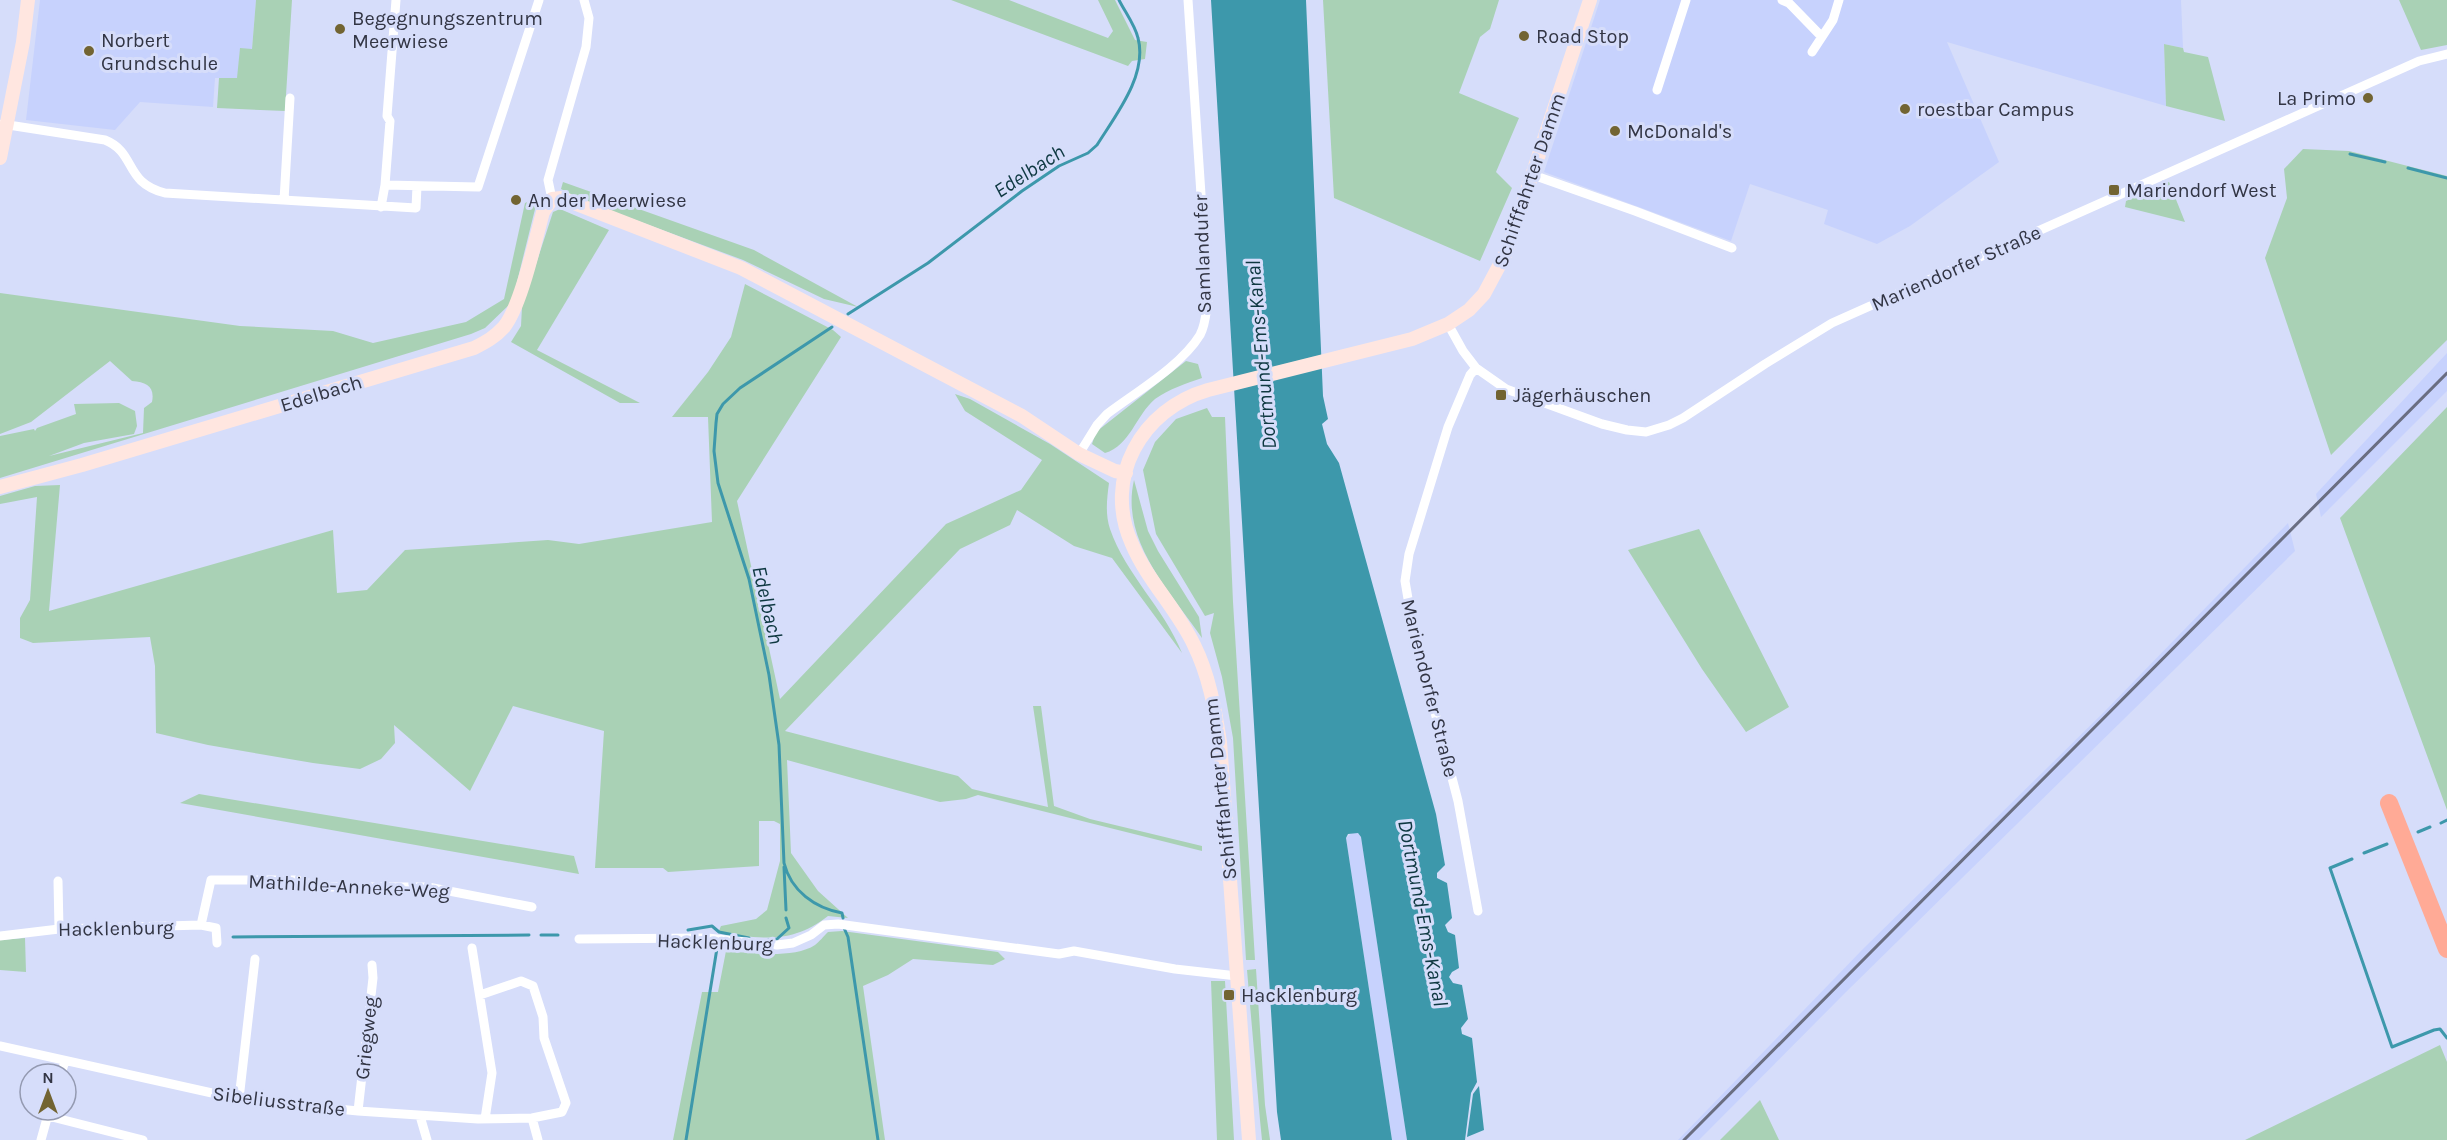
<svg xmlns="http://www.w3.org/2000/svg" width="2447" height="1140" viewBox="0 0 2447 1140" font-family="Karla,sans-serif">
<rect width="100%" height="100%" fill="#d6ddfa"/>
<path fill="#c7d2fd" d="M40,0h216l-4,49h-12l-2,29h-23l-2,29 -73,-5 -25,28 -89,-10z
M1600,0h581l2,48 -19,-4 2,62 -219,-64 52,120 -89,64 -33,18 -53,-20 4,-14 -78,-26 -19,57 -187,-69z
M2447,353v38l-126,126 -5,-23z
M2288,523l7,28 -449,441 -147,148h-21l185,-191 242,-238z
M1353,832l5,1 3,4 46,303h-15l-46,-302z"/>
<path fill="#a9d1b5" d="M256,0h36l-7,111 -68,-3 2,-30h18l3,-30 12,1z
M951,0h58l99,38 5,-7 -15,-31h17l20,40 12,2 -2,17 -13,2 -4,5z
M1323,0h176l-9,29 -10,8 -21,56 60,25 -23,54 16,16 -32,73 -146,-63z
M2399,0h48v45l-26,5z
M2164,44l19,4 1,4 24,5 17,64 -59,-15z
M2303,149l46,2 98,25v164l-116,115 -66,-197 22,-60 -3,-29z
M563,182l191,68 104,57 -34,-8 -81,-39 -156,-58 -26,-13z
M2169,182l16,40 -60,-15 1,-6z
M538,197l-26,105 -27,26 -14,6 -471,144v-42l34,-7 1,2 2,-3 39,-14 -2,-10 45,-1 16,8 2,15 -3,8 -50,9 -35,13 94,-23 1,-25 8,-6c3,-15 -5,-20 -20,-21l-22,-20 -79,61 -31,12v-141l240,33 93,5 40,12 93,-21 38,-23 21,-96z
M560,209l49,21 -72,120 103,53h-20l-109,-61 10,-16 1,-19 31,-95z
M745,284l88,46 8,7 -104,164 43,198 166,-175 75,-34 21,-30 -77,-49 -10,-17 15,5 80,45 59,39c-2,15 -4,31 1,46 16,46 54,79 72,124l-70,-95 -38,-12 -57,-36 -7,15 -50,24 -175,182 173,45 14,13 76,18 -15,-101h8l13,100 36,13 112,27v5l-224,-56 -12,4 -26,3 -153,-42 4,93 27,38 30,27 -20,-2c-37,29 -67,22 -110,17l3,-7 35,-7 11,-9 13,-49v-37l-6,-3h-15v45l-91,6 -5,-4h-68l9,-137 -91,-25 -43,85 -76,-66 1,18 -14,16 -21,10 -47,-6 -105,-18 -52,-12 -1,-67 -5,-29 -117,6 -13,-5v-20l10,-18 7,-103 -37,7v-8l35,-10 25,-1 -11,126 284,-81 4,63 30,-3 38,-40 143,-10 31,4 133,-22 -4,-105h-36l36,-45 23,-35z
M1186,361l12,3 4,14c-15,5 -33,11 -47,21 -19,16 -25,47 -50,54l-13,-9 4,-12z
M2447,407v403l-107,-292z
M1207,408l5,9h13l8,185 22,358h-9l-13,-222 -11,-61 -12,-44 4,-20 -9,3 -49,-82 -13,-64 12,-28 21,-23z
M1134,480l14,51 10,20 41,66 3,21c-32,-47 -82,-97 -68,-158z
M1699,529l90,178 -43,25 -44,-63 -74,-119z
M199,794l375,62 5,18 -399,-71z
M842,931l156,21 7,7 -12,6 -80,-6 -25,16 -25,11 22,154h-212l29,-148h16l8,-41c23,2 68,8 89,-6 4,-3 9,-9 13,-13z
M25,938l1,34 -26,-2v-30z
M1256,969l9,136 5,35h-8l-2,-20 -13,-150z
M1211,981h14l9,159h-17z
M2440,1045l7,17v78h-202z
M1760,1100l19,40h-59z"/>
<path fill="#3d98ab" d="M1211,0h95l17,396 5,23 -6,5 5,20 12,19 97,351 9,51 -8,8v5l10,5 5,35 -7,7 3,7 7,3 4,33 -7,4 -3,5 4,6 9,2 6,34 -7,9 1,6 10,4 5,44 -6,11 -6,47h-58l-46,-303 -3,-4 -10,1 -2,4 46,302h-111l-4,-28z
M1479,1086l5,44 -17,7 6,-43z"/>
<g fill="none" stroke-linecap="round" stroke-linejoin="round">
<path stroke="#3d98ab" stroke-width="3" d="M2350,154l35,8
M2408,168l39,10
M848,314l80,-51 94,-72 37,-25 29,-13 9,-8c18,-29 51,-70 41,-107 -3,-13 -13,-26 -19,-38
M832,327l-92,61 -17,16 -6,10 -1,9 -2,28 4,32 31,96 20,96 10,70 5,118c7,28 31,45 58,50l1,5
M2441,823l6,-3
M2418,832l12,-5
M2364,853l23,-9
M2352,859l-22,9 62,179 42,-17 6,-1 7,9
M784,867l2,43
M844,928l4,9 30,203
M688,930l24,-4 7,6 30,6
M541,935h17
M233,937l296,-2
M768,940l9,-1 12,-11 -3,-10
M686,1140l32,-198"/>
<path stroke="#fff" stroke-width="9" d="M1782,0l7,3 33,34
M1812,52l21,-32 6,-20
M1657,90l29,-90
M2,124l103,16c32,13 18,42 60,53l251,15 1,-22
M1533,175l102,36 97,37
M385,185l5,-64 -3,-5 9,-116
M552,199l-4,-19 38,-133 3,-29 -5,-18
M284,200l6,-102
M381,207l4,-22 93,2 61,-187
M1448,324l15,27 13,17 30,21 96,35 25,6 19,2 23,-7 14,-7 82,-54 67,-41 587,-262 28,-7
M1476,368l-6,7 -22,52 -39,127 -4,27 8,47 45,173 20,110
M1079,454l18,-29 10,-11c29,-22 74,-48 93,-79 6,-11 6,-24 8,-36l-20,-299
M58,881l1,48
M201,925l10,-45h92l11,7h114l104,20
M0,936l59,-7 142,-4 15,3 1,15
M579,939l128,-1 70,7 16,-2 18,-8 13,-10 14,-1 221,30 15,-3 101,18 62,7
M472,948l20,125 -7,46
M0,1046l239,53 119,12 120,8 54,-1 30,-6 4,-9 -22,-65 -1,-21 -10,-31 -12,-5 -41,14
M61,1074l4,-13
M239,1099l16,-140
M358,1111l15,-133 -1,-13
M48,1116l95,24
M420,1116l7,24
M532,1118l6,22
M41,1140l8,-29"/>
<path stroke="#ffe6e0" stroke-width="14" d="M0,158l23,-116 5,-42
M0,487l82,-22 392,-117c12,-6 21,-11 30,-21 17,-21 31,-86 39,-115l9,-13 9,-1 180,70 281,148 57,38 36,17 11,2
M1249,1140l-29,-398c-5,-33 -11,-67 -26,-97 -17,-36 -47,-65 -62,-101 -30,-66 10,-135 76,-154l204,-51 36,-15 21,-14 15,-16 23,-43 83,-251"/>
<path stroke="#ffaa96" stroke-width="18" d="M2389,803l58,146"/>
<path stroke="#6a6e82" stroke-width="3" d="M1684,1140l763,-767"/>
</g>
<g fill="#726432" stroke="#d6ddfa" stroke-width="2">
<circle cx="340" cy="29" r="6"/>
<circle cx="1524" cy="36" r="6"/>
<circle cx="89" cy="51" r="6"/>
<circle cx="2368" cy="98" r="6"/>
<circle cx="1905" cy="109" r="6"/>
<circle cx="1615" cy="131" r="6"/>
<rect x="2108" y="184" width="12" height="12" rx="3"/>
<circle cx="516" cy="200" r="6"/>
<rect x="1495" y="389" width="12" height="12" rx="3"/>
<rect x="1223" y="989" width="12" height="12" rx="3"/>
</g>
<g text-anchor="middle" stroke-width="6" stroke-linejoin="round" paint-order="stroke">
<g font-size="20" fill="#323544" stroke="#d6ddfa" text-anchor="start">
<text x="352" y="25">Begegnungszentrum<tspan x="352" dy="23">Meerwiese</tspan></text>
<text x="1536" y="43">Road Stop</text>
<text x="101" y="47">Norbert<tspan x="101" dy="23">Grundschule</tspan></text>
<text x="2356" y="105" text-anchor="end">La Primo</text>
<text x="1917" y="116">roestbar Campus</text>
<text x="1627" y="138">McDonald's</text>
<text x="2126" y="197">Mariendorf West</text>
<text x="528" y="207">An der Meerwiese</text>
<text x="1513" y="402">Jägerhäuschen</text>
<text x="1241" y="1002">Hacklenburg</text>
</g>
<g font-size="20" fill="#323544" stroke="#d6ddfa">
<text transform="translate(1529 180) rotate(-71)" y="7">Schifffahrter Damm</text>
<text transform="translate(1202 254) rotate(-92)" y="7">Samlandufer</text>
<text transform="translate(1956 268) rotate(-24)" y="7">Mariendorfer Straße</text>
<text transform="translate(321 393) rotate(-17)" y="7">Edelbach</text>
<text transform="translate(1430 688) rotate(76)" y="7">Mariendorfer Straße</text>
<text transform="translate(1220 789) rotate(-96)" y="7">Schifffahrter Damm</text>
<text transform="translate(349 886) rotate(3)" y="7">Mathilde-Anneke-Weg</text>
<text transform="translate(116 928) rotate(-1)" y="7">Hacklenburg</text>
<text transform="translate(715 942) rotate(2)" y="7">Hacklenburg</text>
<text transform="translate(366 1038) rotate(-84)" y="7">Griegweg</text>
<text transform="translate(279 1101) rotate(7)" y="7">Sibeliusstraße</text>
</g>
<g font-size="21" font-style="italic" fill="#0e3841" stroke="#d6ddfa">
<text transform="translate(1029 171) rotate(-33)" y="7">Edelbach</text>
<text transform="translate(1261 355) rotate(-95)" y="7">Dortmund-Ems-Kanal</text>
<text transform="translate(768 605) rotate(77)" y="7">Edelbach</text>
<text transform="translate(1423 913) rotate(79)" y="7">Dortmund-Ems-Kanal</text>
</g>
</g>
<g transform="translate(48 1092)"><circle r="28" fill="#d6ddfa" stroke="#949ab1" stroke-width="1.5"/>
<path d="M0-4.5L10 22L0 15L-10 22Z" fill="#726432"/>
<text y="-9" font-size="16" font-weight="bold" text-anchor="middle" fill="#323544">N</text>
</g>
</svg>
